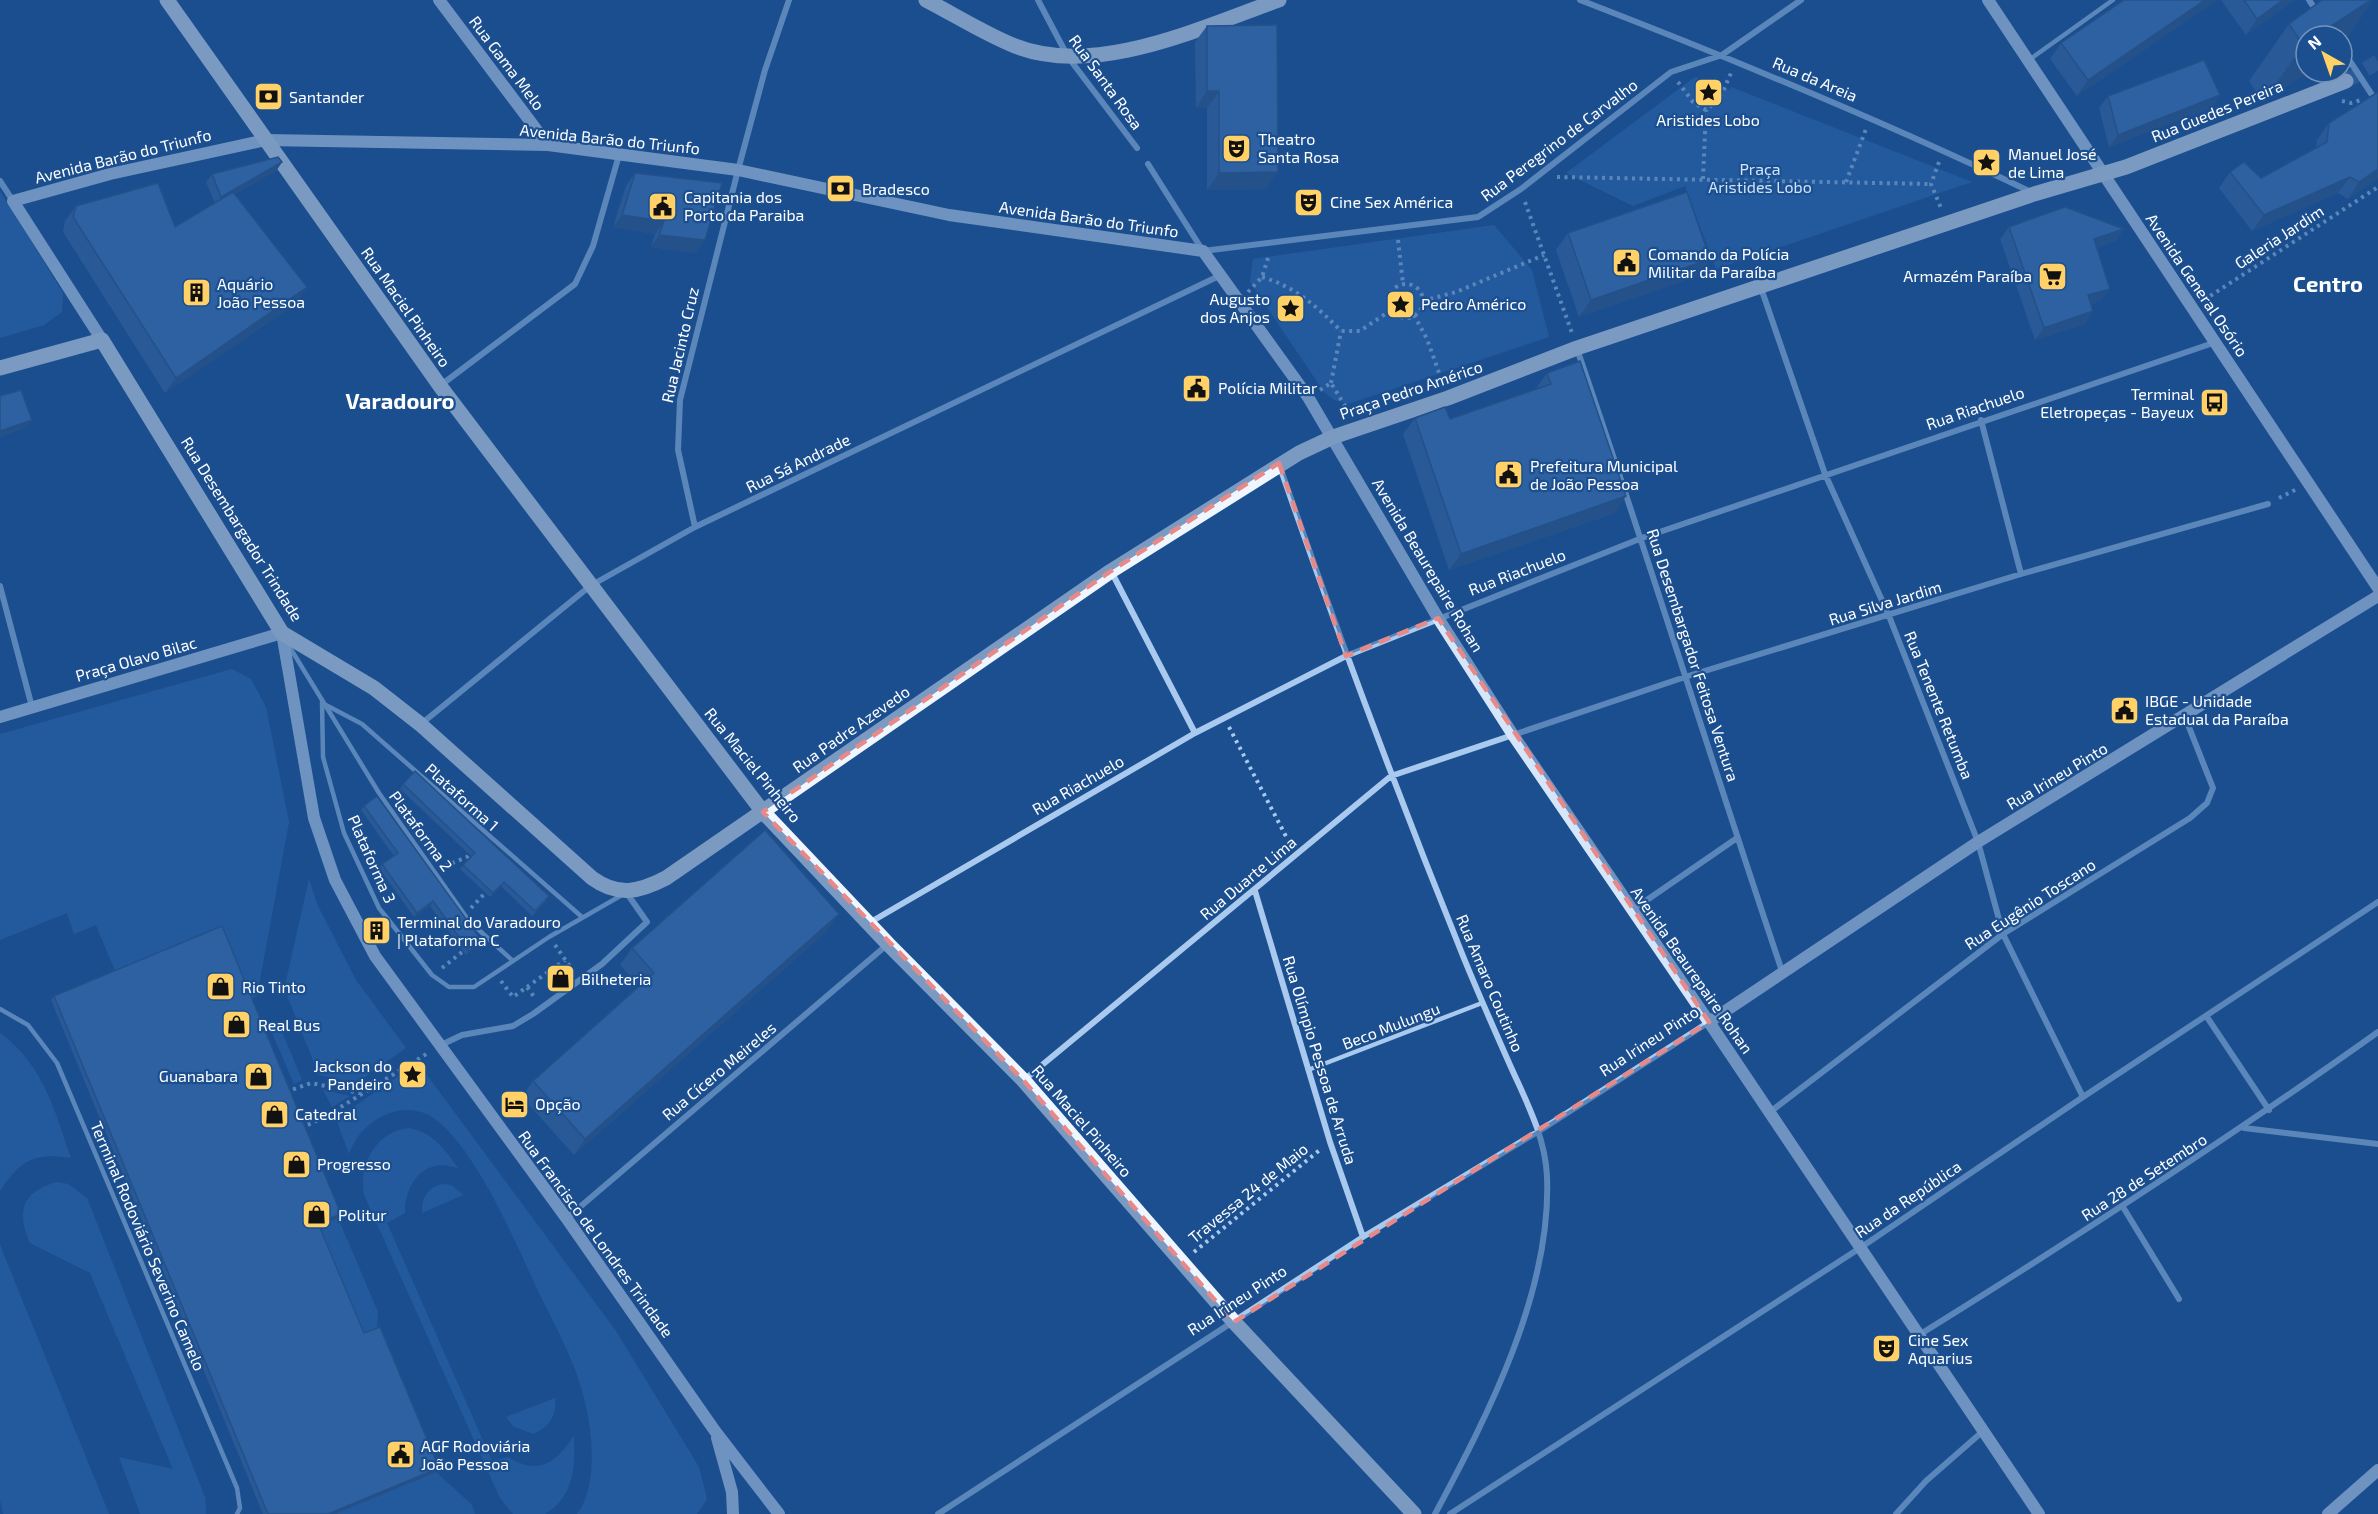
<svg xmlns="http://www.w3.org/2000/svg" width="2378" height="1514" viewBox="0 0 2378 1514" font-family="'Exo 2',sans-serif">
<rect width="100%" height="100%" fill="#1b4f8f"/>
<path fill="#2e69ad" d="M1695,77l35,13 1,-3 241,95 -256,87 -31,-83 -52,20 -67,-33z
M0,191l63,102 -1,19 -18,13 -44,13z
M1494,225l38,45 17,67 -201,67 -14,-4 -10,-8 -74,-110 3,-23z
M232,669l19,10 15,28 23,115 -32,174 -9,4 -132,-27 -20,-48 -22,9 -7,-21 -67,27v-206z
M309,879l8,25 39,76 50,68 -50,35 -37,-8 -31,-77 -3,-13z
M277,1026l4,3 21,51 -8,4 -22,-51v-5z
M0,1033c44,33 54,76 71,125 -38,-6 -51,3 -71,33z
M418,1063l198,268 83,136 8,32 -10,15h-120c23,-29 15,-90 5,-123 -9,-34 -27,-65 -42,-96 -24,-51 -59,-136 -100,-172 -32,-29 -79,-5 -91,31l-13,-35z
M323,1090l27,6 -18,11z
M409,1128c24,4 36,22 50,41 -33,-14 -55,14 -54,44l-18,10 105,238 16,-4c30,19 49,6 66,-22 1,31 1,61 -29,79h-32l-13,-16 -136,-303c-6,-31 13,-64 45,-67z
M57,1182l11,2 19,14 118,299 1,17h-66l-21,-57 54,12 -83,-196 -60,-30c-14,-32 -8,-51 27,-61z
M442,1184l9,1 12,10 -41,18c0,-15 5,-25 20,-29z
M338,1218l40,94 -1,19 -16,7 -66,-102z
M0,1244l2,6 107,264h-106l-3,-14z
M555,1398c2,18 -6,29 -22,36l-20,-8 -7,-9z
M436,1472l36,33 3,9h-140z"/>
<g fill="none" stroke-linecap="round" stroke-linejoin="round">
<path stroke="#3d69a0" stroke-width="15" stroke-dasharray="15 8" stroke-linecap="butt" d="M2346,81l32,-19"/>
<path stroke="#a9c9ee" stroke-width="4" stroke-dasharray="3 4.5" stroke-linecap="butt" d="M1678,82l15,20 13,8 14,-12 11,-25
M2342,101l9,2 10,-3
M1939,162l-8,22 10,24
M1557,177l374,7
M1703,179l3,-69
M1846,182l20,-53
M1525,202l47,131
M1398,240l5,44
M1262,277c34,10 54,29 79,54h19l31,-21
M1389 301a17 17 0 1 1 34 0a17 17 0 1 1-34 0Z
M1248,292l14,-15 7,-22
M2204,300l174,-113
M1423,301l33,-9 88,-37
M1414,315l13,24 16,45
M1331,383l10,-52
M1320,390l11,-7 19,31
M2279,498l18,-9
M1229,727l62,119
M445,866l22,-9 5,-6
M387,903l14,-10
M471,908l14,-15
M555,945l18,26
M442,968l25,-20
M501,981l12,16 14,-10 8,11
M527,987l38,-27
M286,1092l25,-9 49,10
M301,1128l22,-10 105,-65
M1194,1252l127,-103"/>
<path stroke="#a9c9ee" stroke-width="4.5" d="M2029,60l84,-60
M289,646l90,147 90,128 44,40
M322,702l1,55 21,76 35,75 53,67 17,12h25l75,-50 73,-42
M324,704l38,20 220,193
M0,1009l28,16 29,38 180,425 3,20 -3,6
M1308,1070l174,-67"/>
<path stroke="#a9c9ee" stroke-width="6" d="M1038,0l30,57 69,91
M1580,0c153,59 303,121 451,192
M2309,0l8,12
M2342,49l36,55
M1148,164l55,87 275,-34 43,-28 150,-117 51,-17 79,-55
M0,181l13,20
M1761,288l64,186 64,142 89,226 25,92 80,163
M1577,349c71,206 135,415 205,622
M441,385l134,-101 18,-38 26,-91
M1981,420l40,154
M1280,467c57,165 118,328 183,489 15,37 31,73 47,109 16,36 35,71 37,111 5,115 -59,239 -112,338
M695,527l-17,-77 2,-50 58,-230 27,-100 24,-70
M1111,571l84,162
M0,586l32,121
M421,724l169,-138 105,-59 524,-251
M1255,891l75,251 33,95
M1631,911l106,-73
M869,923l326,-190 151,-77 296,-118 574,-196
M2207,1017l62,93
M439,1046l23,-11 51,-9 20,-12 69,-50 45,-42 -21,-30
M1024,1080l367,-304 294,-99 336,-103 247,-70
M1770,1112l233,-178 187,-116 17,-15 6,-15 -28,-71
M2244,1128l134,16
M2123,1207l56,92
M567,1218l321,-274
M1919,1335c156,-97 309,-196 459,-303
M938,1514l425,-277 176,-106 170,-109
M1450,1514l410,-266 223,-151 295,-195
M1896,1514l30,-33 56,-49"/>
<path stroke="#d6e6fa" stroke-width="12" d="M439,0l109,145
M1988,0l390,588
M102,340l-89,-139 97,-27 156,-34 282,5 190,25 211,45 254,36 105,146 130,221 75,117 196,287 330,492
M0,717l282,-84 32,185 21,62 40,76 192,263 148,212 64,83
M1709,1022l269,-180 400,-246
M717,1438l15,54 1,22
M2328,1514l50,-44"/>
<path stroke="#f0f6ff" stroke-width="15" d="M167,0l273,386 323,426 125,132 136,137 210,241 180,192
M926,0c29,15 59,34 89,46 81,32 187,-19 264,-46
M0,368l102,-28 180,293 92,55 46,36 172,154c26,19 47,14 74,0l445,-307 188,-118 34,-16 115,-39 129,-50 457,-154 92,-27 220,-86"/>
</g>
<path fill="#3a679d" d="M2217,0l-140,96 -27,-37 11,-16z
M2221,0h73l-48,35z
M2322,0h51l-31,44 -36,28h2l-45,30 -14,-21 40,-57z
M1207,26l59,163 -59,1v-82h-11l-1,-66z
M2108,96l103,12 -102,39 -10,-39z
M2329,123l49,55 -30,21 -10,-6 -86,38 -33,-43 11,-16 31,6 55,-30 1,-8z
M282,162l-6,9 -42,23 63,109 -132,90 -102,-161 2,-11 11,-15 99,21 40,-24 -9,-21 6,-8z
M635,173l61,80 -45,-6 4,-13 -42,-7 13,-41z
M2009,227l115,2 -9,13 -19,6 5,53 -10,3 -6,20 -50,16 -35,-101z
M1568,233l142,26 -12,17 -119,41 -23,-67z
M1547,373l68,140 -166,57 -46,-136 12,-16 35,1 85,-29z
M403,784l143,117 -14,15 -31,-30 -11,11 -30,-28 11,-13 -71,-67z
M364,806l118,135 -3,4 -13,10 -36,-49 -16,11 -35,-49 3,-4 12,-8 -33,-46z
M827,931l-253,224 -52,-58 11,-16 106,-95 -19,-21 12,-17z
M54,996l284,222 -18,8 44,107 72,139 -101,42h-72l-212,-514z"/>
<path fill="#305480" d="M2205,0h12l-140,96 11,-16z
M2283,0h11l-48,35 11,-16z
M2371,0h2l-31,44v-8h-26z
M2306,43v29h2l-45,30 40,-57z
M1207,91h12l-12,17h-11z
M2220,95l-9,13 -102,39 9,-12z
M282,162l-6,9 -60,34 5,-8z
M2378,169v9l-30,21 11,-17z
M1278,172l-12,17 -59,1 12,-17z
M2350,177l-12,16 -86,38 12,-16z
M622,215l42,6 -9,13 -42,-7z
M2124,229l-9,13 -30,10 9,-13z
M659,235l46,5 -9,13 -45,-6z
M1710,259l-12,17 -119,41 12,-17z
M307,287l-10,16 -132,90 11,-15z
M2110,289l-9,12 -21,7 8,-13z
M2093,311l-8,13 -50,16 9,-12z
M32,420l-6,8 -26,9v-6z
M1626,496l-11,17 -166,57 12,-16z
M433,901l-3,5 -16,11 3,-4z
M839,914l-12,17 -253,224 11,-16z
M482,941l-3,4 -13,10 3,-4z
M341,1214l-3,4 -23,9 3,-4z
M439,1468l-3,4 -101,42h-7z"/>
<path fill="#4478b7" stroke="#305480" stroke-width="1.5" d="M2124,0h81l-117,80 -27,-37z
M2244,0h39l-26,19z
M2322,0h49l-55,36h-10v7l-3,2 -14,-21z
M1277,25l1,147 -59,1v-82h-12v-65z
M2204,60l16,35 -102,40 -10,-39z
M2378,92v77l-19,13 -9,-5 -86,38 -34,-43 14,-10 17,16 66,-36 2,-19z
M278,157l4,5 -61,35 -9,-23z
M635,173l87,10 -17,57 -46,-5 5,-14 -42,-6z
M158,183l17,44 58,-35 74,95 -131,91 -103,-161 3,-11z
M1687,192l23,67 -119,41 -23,-67z
M2065,207l59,22 -30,10 16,50 -22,6 5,16 -49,17 -35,-101z
M1580,361l46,135 -165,58 -46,-136 30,-11 5,12 101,-35 -4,-11z
M21,390l11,30 -32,11v-35z
M415,771l134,125 -14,15 -31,-29 -11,11 -30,-28 12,-12 -72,-69z
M377,796l105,145 -13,10 -36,-50 -16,12 -35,-49 16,-11 -34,-47z
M765,830l74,84 -254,225 -52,-58 121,-108 -22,-25z
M222,926l119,288 -23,9 46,110 16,-6 59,141 -111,46h-60l-214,-518z"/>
<path d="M0 0H2378V1514H0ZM1279,463l67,193 92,-38 271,404 -475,300 -210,-241 -261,-269 348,-241z" fill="#1b4f8f" fill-opacity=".55" fill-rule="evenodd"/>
<path fill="none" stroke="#e88989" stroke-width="4.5" stroke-dasharray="12 8" stroke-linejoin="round" d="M1279,463l67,193 92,-38 271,404 -475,300 -210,-241 -261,-269 348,-241z"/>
<defs>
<symbol id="sight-square" viewBox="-11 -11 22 22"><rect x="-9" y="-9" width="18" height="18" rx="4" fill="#ffd166" stroke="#1b4f8f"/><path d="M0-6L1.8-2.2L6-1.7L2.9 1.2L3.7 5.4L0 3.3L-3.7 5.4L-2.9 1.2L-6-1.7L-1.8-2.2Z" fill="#111"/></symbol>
<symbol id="bank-square" viewBox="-11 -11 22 22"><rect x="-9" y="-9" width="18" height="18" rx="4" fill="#ffd166" stroke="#1b4f8f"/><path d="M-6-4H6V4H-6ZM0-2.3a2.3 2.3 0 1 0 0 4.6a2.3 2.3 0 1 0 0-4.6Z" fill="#111"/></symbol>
<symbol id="theatre-square" viewBox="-11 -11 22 22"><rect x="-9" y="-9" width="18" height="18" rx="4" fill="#ffd166" stroke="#1b4f8f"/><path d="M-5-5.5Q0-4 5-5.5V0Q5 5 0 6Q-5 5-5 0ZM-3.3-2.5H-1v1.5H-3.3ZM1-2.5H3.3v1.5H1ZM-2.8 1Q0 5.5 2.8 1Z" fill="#111"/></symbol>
<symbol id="civic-square" viewBox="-11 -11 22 22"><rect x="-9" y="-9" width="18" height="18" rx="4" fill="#ffd166" stroke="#1b4f8f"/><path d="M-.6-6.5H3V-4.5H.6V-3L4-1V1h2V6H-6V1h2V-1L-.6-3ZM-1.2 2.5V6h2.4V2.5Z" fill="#111"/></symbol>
<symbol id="supermarket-square" viewBox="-11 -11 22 22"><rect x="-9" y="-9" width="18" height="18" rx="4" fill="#ffd166" stroke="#1b4f8f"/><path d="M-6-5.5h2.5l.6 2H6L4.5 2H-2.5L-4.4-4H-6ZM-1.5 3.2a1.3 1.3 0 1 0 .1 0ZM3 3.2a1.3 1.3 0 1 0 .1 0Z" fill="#111"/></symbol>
<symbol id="building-square" viewBox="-11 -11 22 22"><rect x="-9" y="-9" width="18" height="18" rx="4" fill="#ffd166" stroke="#1b4f8f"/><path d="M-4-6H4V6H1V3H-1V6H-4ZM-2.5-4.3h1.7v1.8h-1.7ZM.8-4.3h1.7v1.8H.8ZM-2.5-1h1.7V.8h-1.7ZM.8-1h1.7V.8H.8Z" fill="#111"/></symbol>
<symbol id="bus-square" viewBox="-11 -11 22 22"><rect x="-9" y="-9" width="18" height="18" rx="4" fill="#ffd166" stroke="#1b4f8f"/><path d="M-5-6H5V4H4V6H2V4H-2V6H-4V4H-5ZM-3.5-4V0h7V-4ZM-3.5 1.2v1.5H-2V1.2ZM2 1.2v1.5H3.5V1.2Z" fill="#111"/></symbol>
<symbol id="shop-square" viewBox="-11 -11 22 22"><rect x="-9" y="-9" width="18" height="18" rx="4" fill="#ffd166" stroke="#1b4f8f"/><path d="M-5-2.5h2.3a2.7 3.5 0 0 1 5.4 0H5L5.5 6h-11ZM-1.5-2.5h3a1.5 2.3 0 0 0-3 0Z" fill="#111"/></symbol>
<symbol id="hotel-square" viewBox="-11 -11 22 22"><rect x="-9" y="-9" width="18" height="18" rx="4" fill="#ffd166" stroke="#1b4f8f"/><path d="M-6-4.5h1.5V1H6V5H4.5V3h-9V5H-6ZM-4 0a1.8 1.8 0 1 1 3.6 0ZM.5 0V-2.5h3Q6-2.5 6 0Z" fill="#111"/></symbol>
</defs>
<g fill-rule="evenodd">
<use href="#sight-square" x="1692" y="76" width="33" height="33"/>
<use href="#bank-square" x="252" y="80" width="33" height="33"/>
<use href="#theatre-square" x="1220" y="132" width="33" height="33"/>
<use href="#sight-square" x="1970" y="146" width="33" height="33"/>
<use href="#bank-square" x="824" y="172" width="33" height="33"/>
<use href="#theatre-square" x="1292" y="186" width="33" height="33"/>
<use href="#civic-square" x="646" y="190" width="33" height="33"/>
<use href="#civic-square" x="1610" y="246" width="33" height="33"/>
<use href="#supermarket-square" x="2036" y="260" width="33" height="33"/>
<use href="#building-square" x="180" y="276" width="33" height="33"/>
<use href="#sight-square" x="1384" y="288" width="33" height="33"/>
<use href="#sight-square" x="1274" y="292" width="33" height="33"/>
<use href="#civic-square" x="1180" y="372" width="33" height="33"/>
<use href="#bus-square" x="2198" y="386" width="33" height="33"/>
<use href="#civic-square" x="1492" y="458" width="33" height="33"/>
<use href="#civic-square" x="2108" y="694" width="33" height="33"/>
<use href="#building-square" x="360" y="914" width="33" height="33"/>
<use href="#shop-square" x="544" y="962" width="33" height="33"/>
<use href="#shop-square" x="204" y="970" width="33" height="33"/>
<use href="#shop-square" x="220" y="1008" width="33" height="33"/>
<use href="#sight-square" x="396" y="1058" width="33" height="33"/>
<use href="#shop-square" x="242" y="1060" width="33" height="33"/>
<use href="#hotel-square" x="498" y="1088" width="33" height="33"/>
<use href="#shop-square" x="258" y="1098" width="33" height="33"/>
<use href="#shop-square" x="280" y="1148" width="33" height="33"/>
<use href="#shop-square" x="300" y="1198" width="33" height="33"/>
<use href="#theatre-square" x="1870" y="1332" width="33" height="33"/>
<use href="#civic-square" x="384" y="1438" width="33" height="33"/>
</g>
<g text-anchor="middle" stroke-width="4.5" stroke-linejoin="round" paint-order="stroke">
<g font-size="16" fill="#fff" stroke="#1b4f8f">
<text transform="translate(507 63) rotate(53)" y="6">Rua Gama Melo</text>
<text transform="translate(1815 79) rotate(23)" y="6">Rua da Areia</text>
<text transform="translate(1106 82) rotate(54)" y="6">Rua Santa Rosa</text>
<text transform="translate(2217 111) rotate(-22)" y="6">Rua Guedes Pereira</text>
<text transform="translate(610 139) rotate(6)" y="6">Avenida Barão do Triunfo</text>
<text transform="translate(1559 140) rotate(-37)" y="6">Rua Peregrino de Carvalho</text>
<text transform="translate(123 156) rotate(-14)" y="6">Avenida Barão do Triunfo</text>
<text transform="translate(1089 219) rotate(8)" y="6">Avenida Barão do Triunfo</text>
<text transform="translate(2279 237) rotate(-33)" y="6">Galeria Jardim</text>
<text transform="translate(2197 285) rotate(56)" y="6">Avenida General Osório</text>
<text transform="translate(406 307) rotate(55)" y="6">Rua Maciel Pinheiro</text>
<text transform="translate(680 345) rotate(-77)" y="6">Rua Jacinto Cruz</text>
<text transform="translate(1411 390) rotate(-19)" y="6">Praça Pedro Américo</text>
<text transform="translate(1975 408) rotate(-19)" y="6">Rua Riachuelo</text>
<text transform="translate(798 463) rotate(-26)" y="6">Rua Sá Andrade</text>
<text transform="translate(242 529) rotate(58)" y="6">Rua Desembargador Trindade</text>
<text transform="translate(1428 565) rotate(59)" y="6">Avenida Beaurepaire Rohan</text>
<text transform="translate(1517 572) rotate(-21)" y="6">Rua Riachuelo</text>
<text transform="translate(1885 603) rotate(-17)" y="6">Rua Silva Jardim</text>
<text transform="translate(1693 655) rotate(72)" y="6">Rua Desembargador Feitosa Ventura</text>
<text transform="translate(136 659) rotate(-16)" y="6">Praça Olavo Bilac</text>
<text transform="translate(1939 705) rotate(68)" y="6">Rua Tenente Retumba</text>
<text transform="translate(851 729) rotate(-35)" y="6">Rua Padre Azevedo</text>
<text transform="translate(753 765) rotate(51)" y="6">Rua Maciel Pinheiro</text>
<text transform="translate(2057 776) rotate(-31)" y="6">Rua Irineu Pinto</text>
<text transform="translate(1078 785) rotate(-30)" y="6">Rua Riachuelo</text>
<text transform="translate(462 797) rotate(42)" y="6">Plataforma 1</text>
<text transform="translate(421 831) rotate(54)" y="6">Plataforma 2</text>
<text transform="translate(372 859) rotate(66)" y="6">Plataforma 3</text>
<text transform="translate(1248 878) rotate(-40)" y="6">Rua Duarte Lima</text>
<text transform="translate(2030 904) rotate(-33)" y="6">Rua Eugênio Toscano</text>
<text transform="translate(1692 970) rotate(55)" y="6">Avenida Beaurepaire Rohan</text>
<text transform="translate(1490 983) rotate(67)" y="6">Rua Amaro Coutinho</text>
<text transform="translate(1391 1026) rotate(-21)" y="6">Beco Mulungu</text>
<text transform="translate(1649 1041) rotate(-33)" y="6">Rua Irineu Pinto</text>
<text transform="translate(1320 1060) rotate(73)" y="6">Rua Olímpio Pessoa de Arruda</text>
<text transform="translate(719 1071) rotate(-40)" y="6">Rua Cícero Meireles</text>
<text transform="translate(1082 1121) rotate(49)" y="6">Rua Maciel Pinheiro</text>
<text transform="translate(2144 1177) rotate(-33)" y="6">Rua 28 de Setembro</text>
<text transform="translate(1248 1193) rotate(-39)" y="6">Travessa 24 de Maio</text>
<text transform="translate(1908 1199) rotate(-34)" y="6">Rua da República</text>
<text transform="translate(596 1234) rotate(54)" y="6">Rua Francisco de Londres Trindade</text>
<text transform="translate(148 1246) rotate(67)" y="6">Terminal Rodoviário Severino Camelo</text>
<text transform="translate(1237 1300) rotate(-33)" y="6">Rua Irineu Pinto</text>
</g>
<g font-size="16" fill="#fff" stroke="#1b4f8f" text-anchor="start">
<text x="289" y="103">Santander</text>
<text x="1708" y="126" text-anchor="middle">Aristides Lobo</text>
<text x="1258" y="145">Theatro<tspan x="1258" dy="18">Santa Rosa</tspan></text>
<text x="2008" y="160">Manuel José<tspan x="2008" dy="18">de Lima</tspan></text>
<text x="862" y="195">Bradesco</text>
<text x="684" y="203">Capitania dos<tspan x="684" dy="18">Porto da Paraiba</tspan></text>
<text x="1330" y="208">Cine Sex América</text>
<text x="1648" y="260">Comando da Polícia<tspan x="1648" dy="18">Militar da Paraíba</tspan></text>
<text x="2032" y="282" text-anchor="end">Armazém Paraíba</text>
<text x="217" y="290">Aquário<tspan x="217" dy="18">João Pessoa</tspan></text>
<text x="1270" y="305" text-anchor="end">Augusto<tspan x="1270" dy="18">dos Anjos</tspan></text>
<text x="1421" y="310">Pedro Américo</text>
<text x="1218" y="394">Polícia Militar</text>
<text x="2194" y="400" text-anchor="end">Terminal<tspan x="2194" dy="18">Eletropeças - Bayeux</tspan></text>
<text x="1530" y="472">Prefeitura Municipal<tspan x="1530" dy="18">de João Pessoa</tspan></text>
<text x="2145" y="707">IBGE - Unidade<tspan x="2145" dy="18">Estadual da Paraíba</tspan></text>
<text x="397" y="928">Terminal do Varadouro<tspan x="397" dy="18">| Plataforma C</tspan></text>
<text x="581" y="985">Bilheteria</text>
<text x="242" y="993">Rio Tinto</text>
<text x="258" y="1031">Real Bus</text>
<text x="392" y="1072" text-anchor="end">Jackson do<tspan x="392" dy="18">Pandeiro</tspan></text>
<text x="238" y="1082" text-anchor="end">Guanabara</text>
<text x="535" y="1110">Opção</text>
<text x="295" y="1120">Catedral</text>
<text x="317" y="1170">Progresso</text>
<text x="338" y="1221">Politur</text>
<text x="1908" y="1346">Cine Sex<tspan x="1908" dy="18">Aquarius</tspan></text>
<text x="421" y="1452">AGF Rodoviária<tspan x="421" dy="18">João Pessoa</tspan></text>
</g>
<g font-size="16" fill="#cfe3fa" stroke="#1b4f8f">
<text x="1760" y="175">Praça<tspan x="1760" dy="18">Aristides Lobo</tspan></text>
</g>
<g font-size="22" font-weight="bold" fill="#fff" stroke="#1b4f8f">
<text x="2328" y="292">Centro</text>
<text x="400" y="409">Varadouro</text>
</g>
</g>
<g transform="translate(2324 54) rotate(320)"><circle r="28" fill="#1b4f8f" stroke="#7695bc" stroke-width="1.5"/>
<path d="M0-4.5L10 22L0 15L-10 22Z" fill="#ffd166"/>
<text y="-9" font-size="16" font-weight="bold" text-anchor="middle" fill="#ffffff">N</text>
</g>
</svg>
